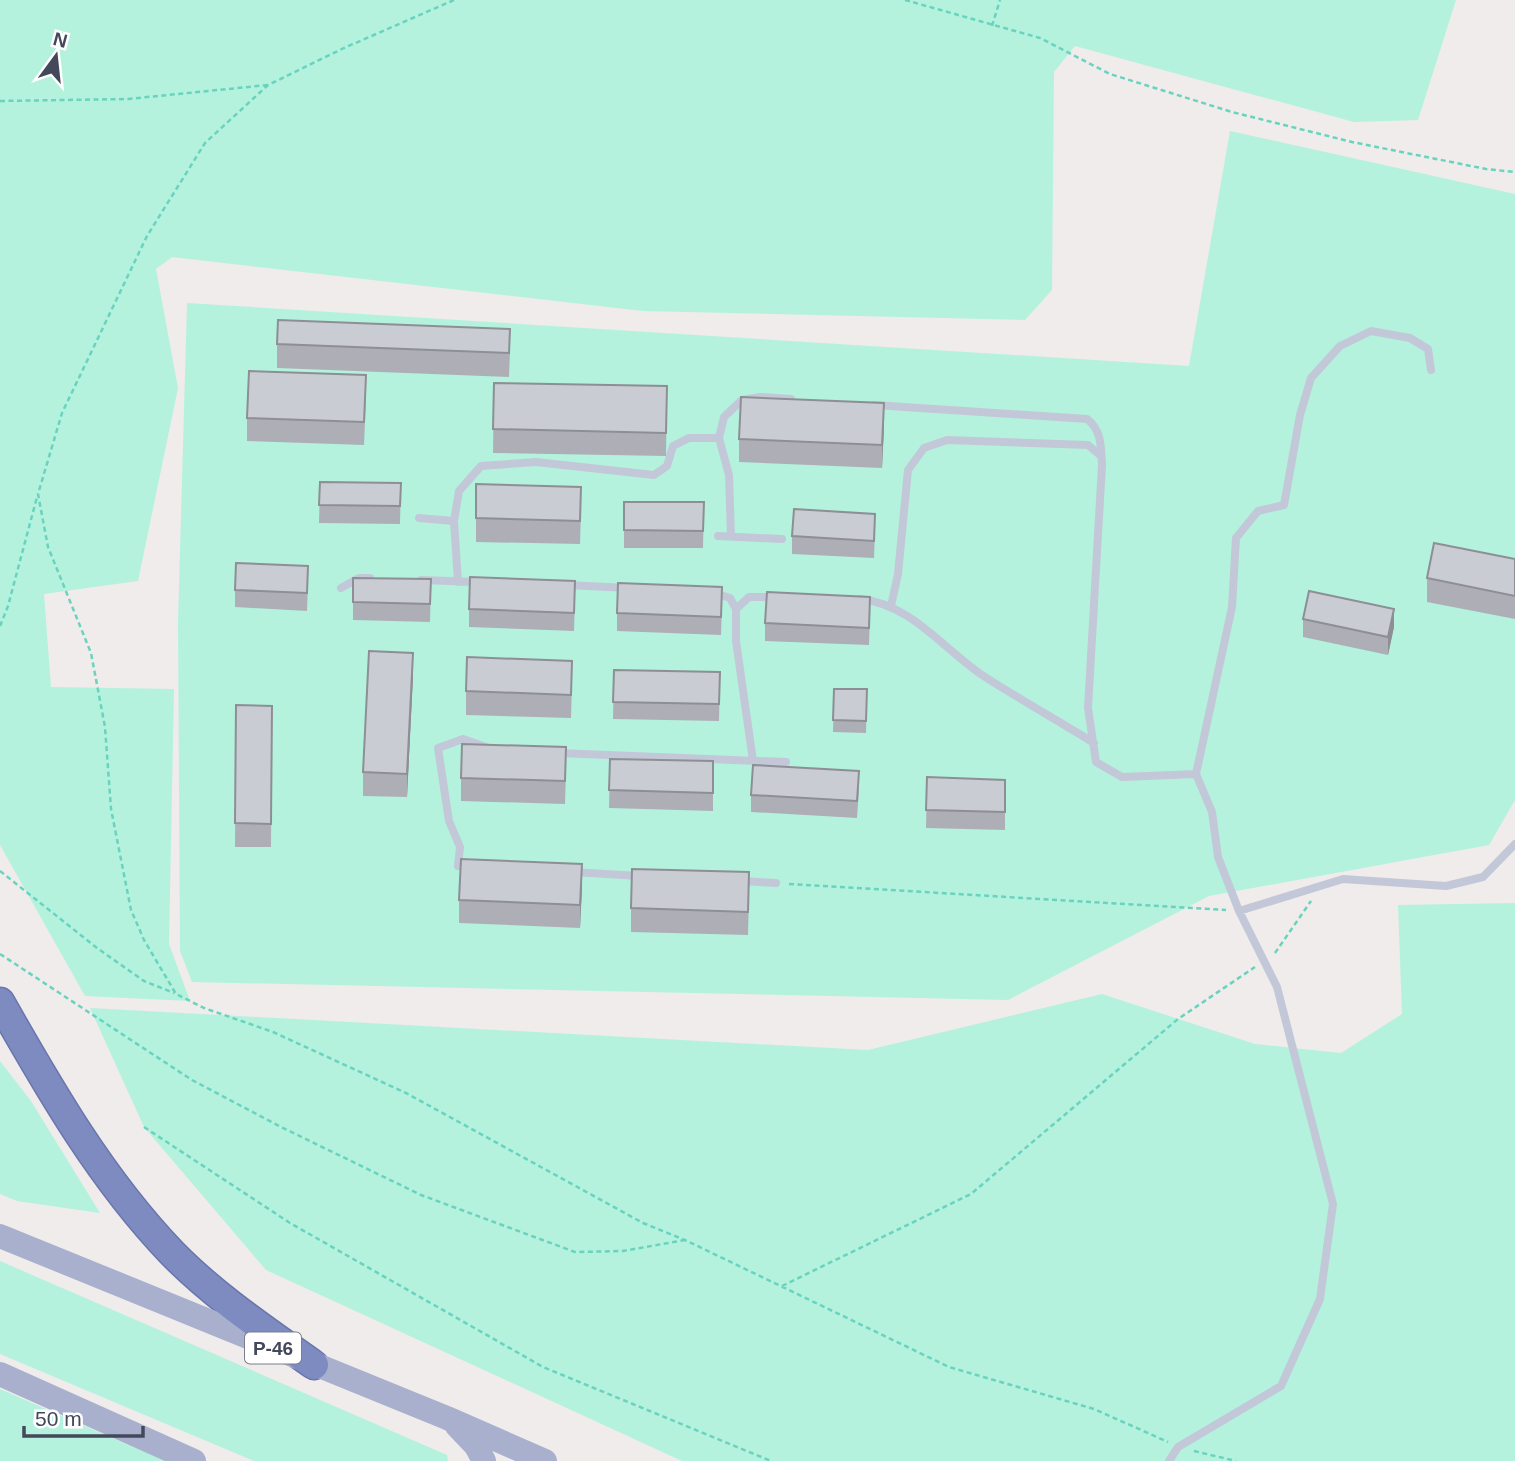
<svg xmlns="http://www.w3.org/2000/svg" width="1515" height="1461" viewBox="0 0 1515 1461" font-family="Arial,sans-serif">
<rect width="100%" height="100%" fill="#efeceb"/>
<path fill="#b4f2de" d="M0,0h1456l-38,120 -64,2 -279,-76 -21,26 -2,218 -27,30 -382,-9 -471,-54 -16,12 22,119 -40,193 -94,13 7,93 123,2 -5,255 21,57 -105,-5 -85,-151z
M1230,131l285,63v606l-26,45 -280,51 -201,104 -816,-18 -12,-31 -2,-328 9,-320 1002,63z
M1515,903v558h-833l-416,-191 -122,-143 -54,-119 778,42 234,-56 153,50 86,9 61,-39 -4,-109z
M0,1061l31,40 69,112 -83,-12 -17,-7z
M0,1261l447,194 1,6h-194l-254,-107z
M0,1389l165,72h-165z"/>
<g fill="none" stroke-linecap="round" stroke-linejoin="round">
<defs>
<path id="highway" d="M0,1002c50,88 101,177 172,251 42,43 93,77 142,112"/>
</defs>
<use href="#highway" stroke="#6975ac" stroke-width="31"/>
<path stroke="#69d3be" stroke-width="2.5" stroke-dasharray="5 3.5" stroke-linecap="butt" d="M454,0l-110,48 -76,37 -63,58 -58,93 -85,177 -24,81 10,53 43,106 14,74 6,82 20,101 13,30 32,54 28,14 69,24 133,61 237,130 42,17 264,127 145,42 74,33
M905,0l135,38 70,36 122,38 120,30 134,27 29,3
M992,26l8,-26
M0,101l128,-2 140,-14
M0,626l8,-20 29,-109
M0,871l97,77 47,33 30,12
M789,884l437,26
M1275,953l36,-52
M0,954l192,126 89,47 140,68 154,57 48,-1 62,-11
M144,1127l146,96 253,144 228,94
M782,1286l189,-92 207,-175 77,-52
M1194,1451l42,10"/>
<path stroke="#c3c8d8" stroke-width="8" d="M874,405l213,14c15,11 14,29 15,46l-14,243 8,54 26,15 74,-3 16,38 6,45 21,54 38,76 56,217 -13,95 -39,87 -103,61 -9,14
M419,518l35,3
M718,536l64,3
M731,537l-2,-62 -10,-37 5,-21 18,-17 18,-3 31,2
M421,580l57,2
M458,582l-4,-61 5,-30 22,-25 55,-4 118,13 13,-9 6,-20 16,-8h30
M565,585l64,3
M341,588l18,-10h11
M711,592l19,6 6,11v32l17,120
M860,599c51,5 82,49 122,76 37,24 75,45 112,68
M891,606l7,-32 10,-104 16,-22 23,-8 141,5 13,11
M736,609l13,-12h28
M558,753l228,9
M1196,774l36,-167 4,-69 22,-27 26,-6 16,-90 11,-37 29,-32 31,-15 39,7 18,11 3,21
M472,867l-14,-1 2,-19 -11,-26 -11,-73 25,-9 23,8
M572,872l68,4
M740,881l36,2
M1239,911l104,-32 103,7 37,-9 32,-33"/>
<path stroke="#a8b0ce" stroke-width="24" d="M0,1236l447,182 98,43
M0,1374l194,87
M457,1426l19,20 8,15"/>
<use href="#highway" stroke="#7e8bc0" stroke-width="28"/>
</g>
<path fill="#aeafb6" d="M277,344l233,8 -1,25 -232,-9z
M494,383l173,3 -1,70 -173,-3z
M366,398l-2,47 -117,-4v-23z
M884,426l-2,42 -143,-6v-23z
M320,482l81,1 -1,41 -81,-1z
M624,502h80l-1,46h-79z
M581,510l-1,34 -104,-2v-24z
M875,531l-1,27 -82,-4v-18z
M1515,559v60l-88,-17v-24z
M353,578l78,1 -1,43 -77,-2z
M308,583l-1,28 -72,-4v-17z
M575,598l-1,33 -105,-4v-18z
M722,605l-1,30 -104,-4v-18z
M870,615l-1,30 -104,-4v-18z
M1303,619l91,8 -6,28 -85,-18z
M614,670l106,2 -1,49 -106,-2z
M413,676l-6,121 -44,-1v-24z
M572,684l-1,34 -105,-3v-24z
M834,689h33l-1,44 -33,-1z
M236,705l36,1 -1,141h-36z
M610,759l103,2v50l-104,-3z
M566,771l-1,33 -104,-3v-23z
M927,777l78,3v50l-79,-2z
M859,789l-2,29 -106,-6v-17z
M582,887l-2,41 -121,-5v-23z
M749,896l-1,39 -117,-3v-24z"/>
<path fill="#8d8f94" d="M884,403v23l-2,42v-23z
M1394,609v18l-6,28v-18z
M413,653v23l-6,121v-23z
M582,864v23l-2,41v-23z"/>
<path fill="#caccd4" stroke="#8d8f94" stroke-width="2" d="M278,320l232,9 -1,24 -232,-9z
M249,371l117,4 -2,47 -117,-4z
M494,383l173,3 -1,47 -173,-4z
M741,397l143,6 -2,42 -143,-6z
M320,482l81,1 -1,23 -81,-1z
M476,484l105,3 -1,34 -104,-3z
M624,502h80l-1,29 -79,-1z
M794,509l81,5 -1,27 -82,-5z
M1434,543l81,16v37l-88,-18z
M236,563l72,3 -1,27 -72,-3z
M470,577l105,4 -1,32 -105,-4z
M353,578l78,1 -1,25 -77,-2z
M618,583l104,4 -1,30 -104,-4z
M1309,591l85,18 -6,28 -85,-18z
M767,592l103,5 -1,31 -104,-5z
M369,651l44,2 -6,121 -44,-2z
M467,657l105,4 -1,34 -105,-4z
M614,670l106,2 -1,32 -106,-2z
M834,689h33l-1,32 -33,-1z
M236,705l36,1 -1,118 -36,-1z
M462,744l104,3 -1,34 -104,-3z
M610,759l103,2v32l-104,-3z
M753,765l106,6 -2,30 -106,-6z
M927,777l78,3v32l-79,-2z
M461,859l121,5 -2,41 -121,-5z
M632,869l117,3 -1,40 -117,-4z"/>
<g text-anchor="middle" stroke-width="5" stroke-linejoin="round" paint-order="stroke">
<rect fill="#fff" stroke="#7b7f8c" stroke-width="2" x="245" y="1332.5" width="56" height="31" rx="5"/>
<g font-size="19" font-weight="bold" fill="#43485b">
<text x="273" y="1355">Р-46</text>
</g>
</g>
<g transform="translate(56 56) rotate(15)" stroke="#ffffff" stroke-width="5" paint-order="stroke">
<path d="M0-5L12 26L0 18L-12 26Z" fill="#43485b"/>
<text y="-10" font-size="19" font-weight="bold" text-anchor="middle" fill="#43485b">N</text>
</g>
<path d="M24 1426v10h119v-10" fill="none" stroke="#43485b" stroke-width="3.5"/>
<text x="35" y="1426" font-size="21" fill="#43485b" stroke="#ffffff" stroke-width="5" paint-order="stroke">50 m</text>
</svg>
